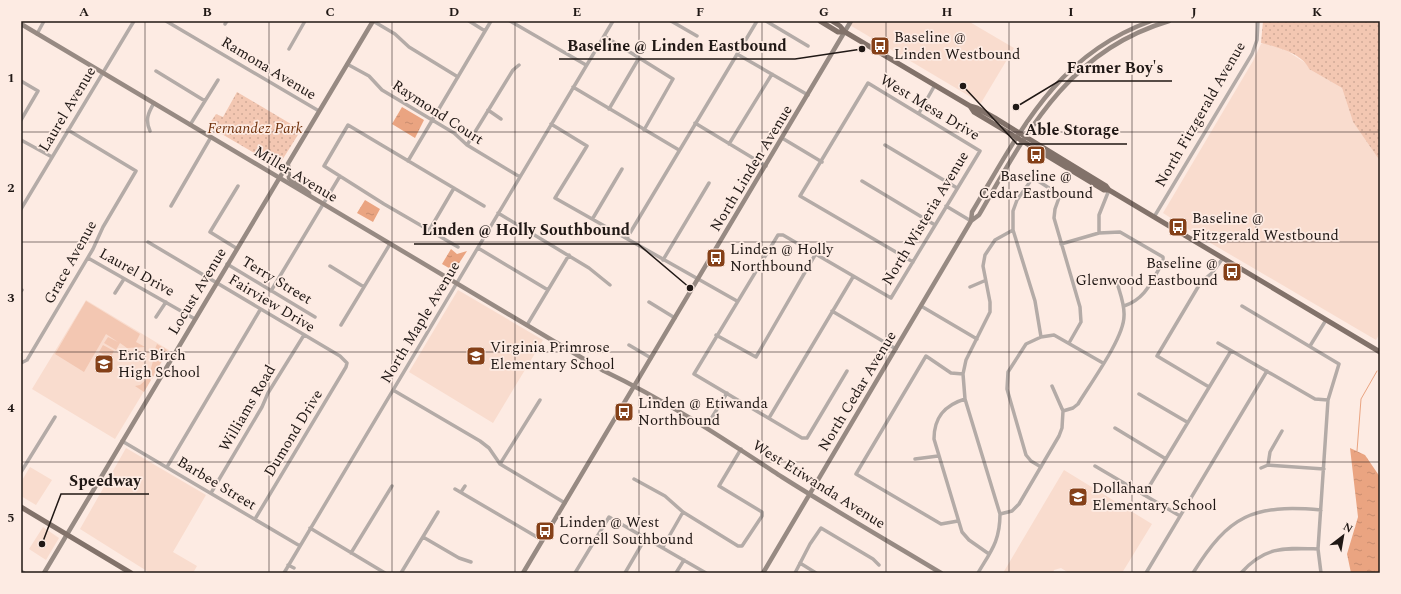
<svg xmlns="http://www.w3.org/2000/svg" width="1401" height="594" viewBox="0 0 1401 594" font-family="Spectral,serif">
<defs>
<pattern id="park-dots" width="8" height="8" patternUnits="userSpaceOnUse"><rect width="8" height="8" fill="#f3c7b2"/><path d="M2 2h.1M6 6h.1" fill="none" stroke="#d0aa98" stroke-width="1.8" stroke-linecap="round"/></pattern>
<pattern id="water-ripples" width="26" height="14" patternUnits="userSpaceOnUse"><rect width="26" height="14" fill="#eaa481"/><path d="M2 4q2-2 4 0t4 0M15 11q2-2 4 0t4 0" fill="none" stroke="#c88c6f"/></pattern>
</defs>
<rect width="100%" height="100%" fill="#fdebe3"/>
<path fill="#f9dcce" d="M843,21h125l46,27 -33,55z
M1263,43l18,4 26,17 2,5 33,19 11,34 27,39v172l-4,7 -174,-102 -39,-25 90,-152 8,-17z
M458,290l85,50 -50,83 -84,-51z
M86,300l83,50 -54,89 -83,-50z
M126,448l80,47 -33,57 24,14 -4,7h-43l-70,-44z
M30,467l22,13 -16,25 -15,-9v-14z
M1064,470l88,54 -30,49h-53l-8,-5 -7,2 -1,3h-50z
M43,527l16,11 -13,22 -17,-11z"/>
<path fill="#f3c7b2" d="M86,301l54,33 -4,8 9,5 -18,1 -7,-5 -4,7 -12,-7 4,-6 10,5 -12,-8 -22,38 -29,-18z
M157,344l10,6 -3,6 -9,-7z
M103,345l11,6 -4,7 -11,-6z
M156,351l8,6 -12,22 -3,-4z
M148,378l3,2 -7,12 -9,-6 5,-1z"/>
<path fill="url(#park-dots)" d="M1263,21h117v140l-27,-39 -11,-34 -33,-19c-5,-15 -34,-23 -48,-26z
M237,92l64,38 -22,35h-4l-67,-39 8,-12 7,3z"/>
<path fill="url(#water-ripples)" d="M402,107l22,13 -9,18 -23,-14z
M365,200l15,9 -7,13 -16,-9z
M451,249l6,5 10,-3 -13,20 -12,-7z
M1350,448l15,7 15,22v96h-29l-4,-19 11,-37z"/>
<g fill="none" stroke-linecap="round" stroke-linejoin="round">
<path stroke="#eaa481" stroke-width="1" d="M1357,451l4,-52 16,-28"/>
<path stroke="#b4aba7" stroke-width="3.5" d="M166,21l153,90
M373,21l22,13 14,13 49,30
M469,21l16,10
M510,21l76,44
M671,21l26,15
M766,21l42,25
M225,24l2,-3
M37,34l7,-13
M604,36l69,43 -29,51
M289,49l16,-28
M737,54l71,41
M347,64l22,12 13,14 72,43 13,12 53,32
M156,71l49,30
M21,81l17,10 -17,29
M573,87l106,63
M609,109l30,-51
M488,110l13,9
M919,113l16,-28
M695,123l71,43
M551,124l36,22 -32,52 182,103
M190,125l28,-45
M150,131c-5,-11 -2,-18 4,-28
M782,138l40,24
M21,140l31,17
M729,144l43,-70
M467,145l46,-75 6,-5
M885,145l72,43
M408,161l83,-140
M862,181l73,44
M171,206l40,-69
M946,206l25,15
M21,209l113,-188
M498,213l91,55 21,17
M1154,217l98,-163 5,-14 1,-19
M593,218l29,-49
M430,229l24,-41
M1099,233v-18l10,-25
M627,238l130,-217
M148,242l192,114 7,7 -1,4 -91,152
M1061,244l38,-11 21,-1 43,25v5c-11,18 -17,37 -39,44
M458,247l-74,-43 -60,-38 24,-41 136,81
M236,248l-26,-16 28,-46
M478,248l70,42
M88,258l107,61
M663,260l46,-77
M227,264l88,53
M330,266l34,21
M970,287l14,-6
M21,291l1,-1
M271,291l69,-115
M115,293l9,-14
M649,302l26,16
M921,306l56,33
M1242,306l97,58 -11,36 -10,149 3,24
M832,311l64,38
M156,317l10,-15
M341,325l49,-81
M527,325l42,-70
M716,335l40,22 59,-102
M1041,337l-6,-36 -22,-71v-19l4,-11 15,-21h3l25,16 -5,14 -1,9 26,89 1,15 -12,21
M1218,343l97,56 13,1
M629,345l22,13
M1310,346l16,-26
M21,363l6,-3 66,-111 10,-22 33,-56 -68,-41
M847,371l-40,67h-5l-108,-64 84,-139h5l108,63c30,-49 59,-98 89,-147l-112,-68 -68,113 113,66
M1052,386l11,25 10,-3 5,-4c12,-20 46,-66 46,-88 1,-12 -5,-25 -8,-37
M1209,387l-52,-31 44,-74 11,-9 11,-15
M393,390l87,51 9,7 11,16 65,39
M1139,394l48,28
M965,399c-20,6 -31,18 -31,40l28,93 7,8 20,14
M769,418l84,-141
M706,427l21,-34
M1115,428l51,31
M122,441l178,105
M915,459l23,-3
M500,464l40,-64
M1268,465l2,-13 12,-21
M1095,466l85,50
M167,467l93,-157
M1041,467l-10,-6 -5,-6 -19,-66 1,-17 18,-28 15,-7 13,-2 49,28
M1261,468l7,-3 56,4
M21,472l34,-55
M634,479l31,17 18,16 55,34h4l20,-30v-4l-43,-26 22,-37
M455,489l87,51
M461,492l4,-6
M211,493l51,-86 6,-14 36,-58
M1144,495l87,-144
M1000,514l-35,-115 -2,-25 3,-14 24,-48v-10l-7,-36 2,-11 10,-15 18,-10
M958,521l-17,3 -85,-50 70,-118 25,17 12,1
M310,528l75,45
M423,537l36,21 12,4
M663,547l20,-35
M351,553l41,-67
M800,563l16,10
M288,565l6,3
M21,571l3,2
M284,573l329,-552
M401,573l37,-61
M575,573l34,-56 97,56
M625,573l21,-36
M676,573l8,-13
M795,573l15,-29 11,-16 52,31 6,6
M978,573c13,-22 22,-32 22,-59l12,-3 7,-7 40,-68 3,-8 1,-17
M1146,573l121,-202
M1193,573c36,-58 60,-69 128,-63
M1241,573c24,-27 43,-25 77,-24"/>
<path stroke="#978a83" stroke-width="4.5" d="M21,24l583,347c63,30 120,68 178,106 52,33 106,64 159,96
M288,165l1,13 20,15
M971,221l1,-9c48,-80 84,-157 179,-191
M44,573l329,-552
M523,573l328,-552
M763,573l208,-352 8,-6c49,-85 89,-164 190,-194"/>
<path stroke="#82726a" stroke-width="5" d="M820,21l18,11h7
M832,21l8,5 5,6 125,74 7,2 18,10 111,68 3,4
M970,106l4,6 130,78h5l271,162
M21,507l110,66"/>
</g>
<path fill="none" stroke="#201815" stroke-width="1" stroke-opacity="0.55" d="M145,21v552M269,21v552M392,21v552M515,21v552M639,21v552M762,21v552M886,21v552M1009,21v552M1132,21v552M1256,21v552M21,132h1359M21,242h1359M21,352h1359M21,462h1359"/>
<defs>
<symbol id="bus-square" viewBox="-11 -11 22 22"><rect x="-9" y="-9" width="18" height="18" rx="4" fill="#854018" stroke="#fdebe3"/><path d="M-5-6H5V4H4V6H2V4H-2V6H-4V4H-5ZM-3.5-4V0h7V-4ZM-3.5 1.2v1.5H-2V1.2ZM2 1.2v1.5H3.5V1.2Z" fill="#fff"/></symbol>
<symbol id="school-square" viewBox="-11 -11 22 22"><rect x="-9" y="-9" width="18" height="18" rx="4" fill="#854018" stroke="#fdebe3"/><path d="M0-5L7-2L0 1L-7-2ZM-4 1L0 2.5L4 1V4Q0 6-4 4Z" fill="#fff"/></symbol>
</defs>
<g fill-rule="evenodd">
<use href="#bus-square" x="869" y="35" width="22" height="22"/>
<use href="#bus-square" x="1025" y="144" width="22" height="22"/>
<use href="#bus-square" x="1167" y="216" width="22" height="22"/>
<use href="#bus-square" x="705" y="247" width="22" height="22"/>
<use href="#bus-square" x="1221" y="261" width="22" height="22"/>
<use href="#school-square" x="465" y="345" width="22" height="22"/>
<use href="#school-square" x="93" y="353" width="22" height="22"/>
<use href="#bus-square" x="613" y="401" width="22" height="22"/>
<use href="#school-square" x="1067" y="486" width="22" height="22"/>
<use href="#bus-square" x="534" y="520" width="22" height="22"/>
</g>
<g text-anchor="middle" stroke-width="3.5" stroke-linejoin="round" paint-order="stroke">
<g font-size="15" fill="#201815" stroke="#fdebe3" text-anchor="start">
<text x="894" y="42">Baseline @<tspan x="894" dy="17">Linden Westbound</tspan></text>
<text x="1036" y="181" text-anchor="middle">Baseline @<tspan x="1036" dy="17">Cedar Eastbound</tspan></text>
<text x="1192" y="223">Baseline @<tspan x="1192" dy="17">Fitzgerald Westbound</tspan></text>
<text x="730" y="254">Linden @ Holly<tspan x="730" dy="17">Northbound</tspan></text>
<text x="1218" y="268" text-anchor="end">Baseline @<tspan x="1218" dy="17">Glenwood Eastbound</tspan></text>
<text x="490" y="352">Virginia Primrose<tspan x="490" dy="17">Elementary School</tspan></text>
<text x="118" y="360">Eric Birch<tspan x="118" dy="17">High School</tspan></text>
<text x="638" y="408">Linden @ Etiwanda<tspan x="638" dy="17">Northbound</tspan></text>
<text x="1092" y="493">Dollahan<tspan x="1092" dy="17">Elementary School</tspan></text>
<text x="559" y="527">Linden @ West<tspan x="559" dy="17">Cornell Southbound</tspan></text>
</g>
<g font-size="15" fill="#201815" stroke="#fdebe3">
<text transform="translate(269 68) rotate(31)" y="5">Ramona Avenue</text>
<text transform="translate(930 107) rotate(31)" y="5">West Mesa Drive</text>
<text transform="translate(67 109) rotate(-59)" y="5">Laurel Avenue</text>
<text transform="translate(438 112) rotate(33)" y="5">Raymond Court</text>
<text transform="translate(1200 114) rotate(-60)" y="5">North Fitzgerald Avenue</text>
<text transform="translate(751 168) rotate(-59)" y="5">North Linden Avenue</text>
<text transform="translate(296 174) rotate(31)" y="5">Miller Avenue</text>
<text transform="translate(925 218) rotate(-59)" y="5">North Wisteria Avenue</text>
<text transform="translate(70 262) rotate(-61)" y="5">Grace Avenue</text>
<text transform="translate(137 272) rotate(29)" y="5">Laurel Drive</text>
<text transform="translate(277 280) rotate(31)" y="5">Terry Street</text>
<text transform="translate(197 291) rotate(-59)" y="5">Locust Avenue</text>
<text transform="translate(272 303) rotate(31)" y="5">Fairview Drive</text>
<text transform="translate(420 322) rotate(-59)" y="5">North Maple Avenue</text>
<text transform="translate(857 391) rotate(-59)" y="5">North Cedar Avenue</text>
<text transform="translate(247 408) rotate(-60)" y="5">Williams Road</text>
<text transform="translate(293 433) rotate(-59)" y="5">Dumond Drive</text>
<text transform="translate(217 483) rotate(31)" y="5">Barbee Street</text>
<text transform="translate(819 484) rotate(32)" y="5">West Etiwanda Avenue</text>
</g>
<g font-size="15" font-style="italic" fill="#72330e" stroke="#fdebe3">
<text x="255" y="133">Fernandez Park</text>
</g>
</g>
<path fill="none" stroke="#201815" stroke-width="1.5" d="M862 49L795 59H559M1016 107L1059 81H1172M963 86L1017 144H1127M690 288L638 244H414M42 544L61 494H149"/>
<g fill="#201815" stroke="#fdebe3" stroke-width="1.5">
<circle cx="862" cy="49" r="4"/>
<circle cx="1016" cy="107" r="4"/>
<circle cx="963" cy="86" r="4"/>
<circle cx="690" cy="288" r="4"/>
<circle cx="42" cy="544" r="4"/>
</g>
<g font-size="16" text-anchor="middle" font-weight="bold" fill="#201815" stroke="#fdebe3" stroke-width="3.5" stroke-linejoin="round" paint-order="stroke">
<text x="677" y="51">Baseline @ Linden Eastbound</text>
<text x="1115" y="73">Farmer Boy's</text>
<text x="1072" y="135">Able Storage</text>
<text x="526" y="235">Linden @ Holly Southbound</text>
<text x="105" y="486">Speedway</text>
</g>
<rect width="1401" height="594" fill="none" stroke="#fdebe3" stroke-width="44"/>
<g transform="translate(1343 536) rotate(31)" stroke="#fdebe3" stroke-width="3" paint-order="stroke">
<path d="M0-3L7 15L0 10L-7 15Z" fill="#201815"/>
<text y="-6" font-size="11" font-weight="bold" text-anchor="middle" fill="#201815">N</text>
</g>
<rect x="22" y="22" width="1357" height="550" fill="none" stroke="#201815" stroke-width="1.5"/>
<g font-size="13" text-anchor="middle" font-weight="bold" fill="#201815">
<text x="84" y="16">A</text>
<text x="207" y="16">B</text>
<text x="330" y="16">C</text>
<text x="454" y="16">D</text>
<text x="577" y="16">E</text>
<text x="700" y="16">F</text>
<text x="824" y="16">G</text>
<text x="947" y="16">H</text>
<text x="1071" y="16">I</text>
<text x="1194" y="16">J</text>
<text x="1317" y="16">K</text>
<text x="11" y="82">1</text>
<text x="11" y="192">2</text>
<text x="11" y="302">3</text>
<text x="11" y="412">4</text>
<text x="11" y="522">5</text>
</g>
</svg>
